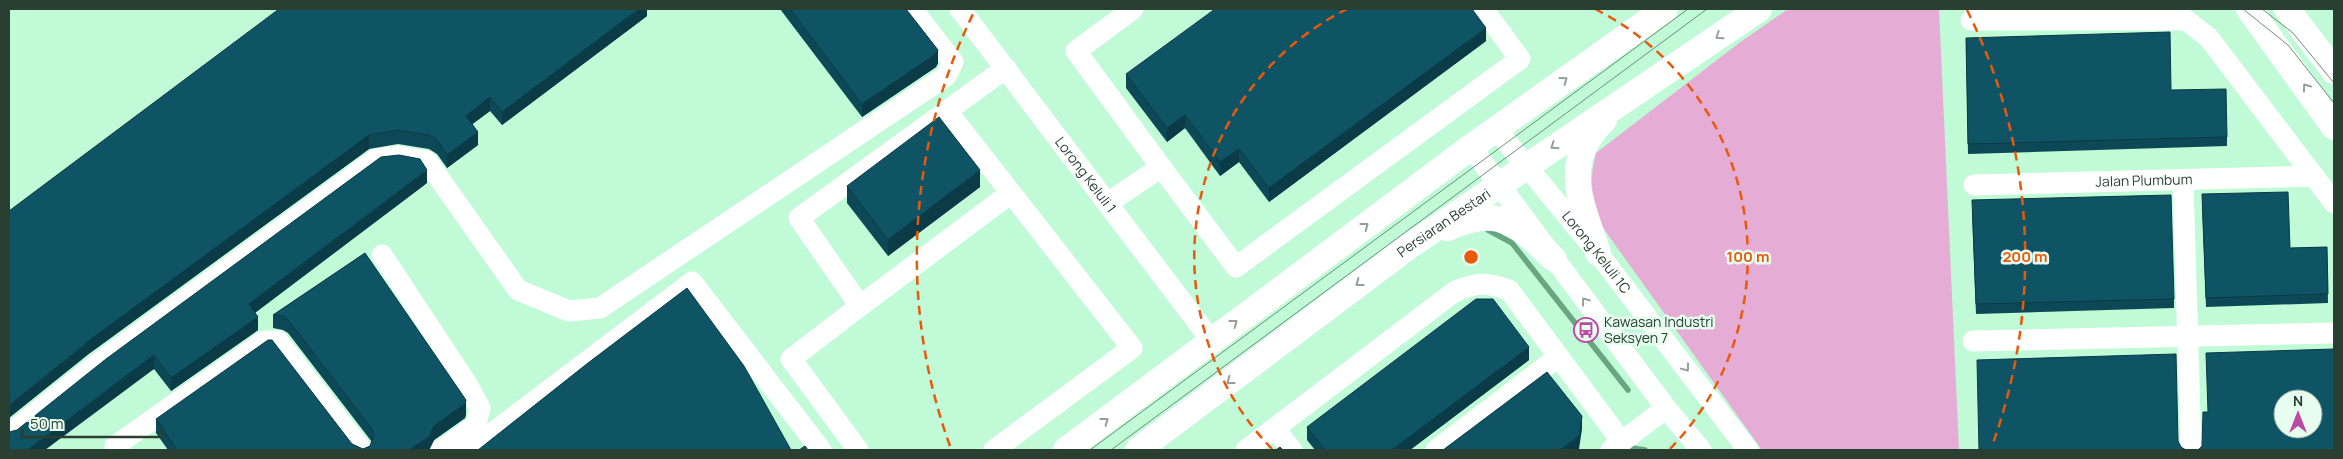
<svg xmlns="http://www.w3.org/2000/svg" width="2343" height="459" viewBox="0 0 2343 459" font-family="Manrope,sans-serif">
<rect width="100%" height="100%" fill="#c0fad6"/>
<path fill="#e5add5" d="M1788,9h151l20,441h-197l-166,-232c-6,-23 -6,-41 0,-65l143,-110z"/>
<g fill="none" stroke-linecap="round" stroke-linejoin="round">
<path stroke="#67a681" stroke-width="5.5" d="M1488,230l24,13 116,147
M1632,448l13,2"/>
<g stroke="#fff" stroke-width="21">
<path id="s1" d="M960,9l251,331"/>
<path d="M1133,9l-57,42 85,116"/>
<path d="M1971,20h215l23,18 125,165"/>
<path d="M947,111l185,237 -138,102"/>
<path id="s2" d="M1496,129l102,124 150,197"/>
<path d="M1471,147l195,261 35,42"/>
<path d="M2183,180l8,270"/>
<path id="s3" d="M1974,185l340,-9"/>
<path d="M1108,203l53,-36 75,100 284,-208 -37,-50"/>
<path d="M382,255l85,129 13,24 -4,17 -35,25"/>
<path d="M860,306l151,-113"/>
<path d="M1973,341l361,-8"/>
<path d="M1275,429l17,21"/>
<path d="M9,434l89,-71 278,-204 23,-3 28,5 91,129 51,21 31,-3 346,-232 7,-14 -41,-53"/>
<path d="M118,450l-3,-4 149,-105h14l84,109"/>
<path d="M470,450l222,-168 129,168"/>
<path d="M858,450l-67,-91 69,-53 -61,-88 207,-150"/>
<path d="M1246,450l208,-158c23,-10 31,-10 55,-2l113,152"/>
<path d="M1436,450l122,-93"/>
<path d="M1611,450l55,-42"/>
</g>
<g stroke="#fff" stroke-width="26">
<path d="M2249,9l85,118"/>
<path d="M2287,9l47,62"/>
<path d="M1448,228c53,-24 69,-3 106,31"/>
<path d="M1598,253c-16,-50 -39,-90 6,-133"/>
<path d="M1066,450l405,-303 194,-138"/>
<path id="s4" d="M1138,450l270,-203 351,-238"/>
</g>
<path stroke="#6a9078" stroke-width="1" d="M2243,9l45,36 46,58
M2262,9l31,24 41,50
M1090,450l598,-441
M1111,450l596,-441"/>
</g>
<path fill="#0d4856" d="M647,9v7l-145,109 -12,-14 -18,13 6,21 -31,23 -10,-14 -8,-5 -31,-5 -29,5 -279,204 -81,-142z
M780,9h126l32,54 -2,4 -74,50z
M1966,38l205,52 56,47v9l-259,8z
M1486,41l-217,161 -30,-40 -19,14 -35,-48 -18,14 -41,-54v-14z
M427,183l-172,130 3,17 -87,61 -17,-22 -137,61z
M847,186l133,1 -92,69 -41,-53z
M2202,204l88,44 37,-1 1,56 -122,4z
M1972,210l202,89v9l-198,6z
M365,253l101,161 -1,4 -31,22 -5,10h-261l-12,-17v-14l196,25 11,5 7,-3 2,-4 -84,-109 -5,-3 -10,-2v-13z
M1529,360l-119,90h-95l-8,-10v-13z"/>
<path fill="#0a3b46" d="M639,9h8v7l-145,109v-13z
M1486,28v13l-217,161v-14z
M938,50v13l-2,4 -74,50v-13z
M490,97v14l-24,18v-13z
M1185,115v13l-18,14v-14z
M478,132v13l-31,23v-13z
M369,135v14l-279,204 -81,65v-13l81,-65z
M1239,149v13l-19,14v-14z
M427,170v13l-178,134v-13z
M980,170v17l-92,69v-16z
M258,317v13l-87,61v-13z
M1529,347v13l-119,90h-18z
M154,355v14l-109,81h-18z
M466,400v14l-1,4 -31,22 -5,10h-20l25,-24z
M1582,416v13l-3,20 -1,1h-18z"/>
<path fill="#0f5464" stroke="#0a3b46" fill-rule="evenodd" d="M279,9h360l-137,103 -12,-15 -24,19 12,16 -31,23 -10,-15 -8,-5 -31,-5 -29,5 -279,205 -81,65v-194z
M790,9h116l32,41 -2,4 -74,50z
M1215,9h257l14,19 -217,160 -30,-39 -19,13 -35,-47 -18,13 -41,-54z
M2170,32l1,58 55,-1 1,48 -259,7 -2,-106z
M939,117l41,53 -92,70 -41,-54z
M399,155l21,4 7,11 -178,134 9,13 -87,61 -17,-23 -127,95h-18v-18l8,-2 89,-71 275,-202z
M2288,192l2,56 37,-1 1,47 -122,4 -4,-104z
M2171,195l3,104 -198,5 -4,-104z
M365,253l101,147 -1,4 -31,22 -5,11 -20,13h-232l-21,-31 112,-79h4l80,104 11,5 7,-3 4,-11 -2,-6 -84,-109 -5,-4 -10,-1z
M687,288l57,78 47,84h-313l110,-87z
M1476,299h17l36,48 -137,103h-67l-18,-23z
M2334,349v101h-136l4,-4 1,-34h5l-2,-59zM2283,399h30v30h-30z
M2176,354l2,87 3,6 5,3h-207l-2,-90z
M1547,372l35,44 -3,20 -19,14h-117z
M805,446l3,4h-9z
M1280,447l3,3h-7z"/>
<defs><path id="oneway-chevron" d="M-2-3.5L2.5 0L-2 3.5" fill="none" stroke-width="1.6" stroke-linecap="round" stroke-linejoin="round" transform="scale(1.25)"/></defs>
<g stroke="#949f98">
<use href="#oneway-chevron" transform="translate(1719 36) rotate(146)"/>
<use href="#oneway-chevron" transform="translate(1564 80) rotate(-36)"/>
<use href="#oneway-chevron" transform="translate(2306 87) rotate(-126)"/>
<use href="#oneway-chevron" transform="translate(1554 146) rotate(146)"/>
<use href="#oneway-chevron" transform="translate(1365 226) rotate(-37)"/>
<use href="#oneway-chevron" transform="translate(1359 283) rotate(143)"/>
<use href="#oneway-chevron" transform="translate(1585 301) rotate(-127)"/>
<use href="#oneway-chevron" transform="translate(1234 323) rotate(-37)"/>
<use href="#oneway-chevron" transform="translate(1686 368) rotate(53)"/>
<use href="#oneway-chevron" transform="translate(1230 381) rotate(143)"/>
<use href="#oneway-chevron" transform="translate(1105 421) rotate(-37)"/>
</g>
<g fill="none" stroke="#e8590c" stroke-width="2.5" stroke-dasharray="9 6">
<path d="M1272 449A277 277 0 0 1 1347 9M1595 9A277 277 0 0 1 1670 449"/>
<path d="M950 446A554 554 0 0 1 975 10M1967 10A554 554 0 0 1 1992 446"/>
</g>
<defs>
<symbol id="bus-ring" viewBox="-11 -11 22 22"><circle r="9.5" fill="#e7fdef" stroke="#bd49a3" stroke-width="1.5"/><path d="M-5-6H5V4H4V6H2V4H-2V6H-4V4H-5ZM-3.5-4V0h7V-4ZM-3.5 1.2v1.5H-2V1.2ZM2 1.2v1.5H3.5V1.2Z" fill="#bd49a3"/></symbol>
</defs>
<g fill-rule="evenodd">
<use href="#bus-ring" x="1572" y="316" width="28" height="28"/>
</g>
<g text-anchor="middle" stroke-width="5" stroke-linejoin="round" paint-order="stroke">
<g font-size="14" fill="#283f31" stroke="#e7fdef">
<text dy="5" stroke="none"><textPath href="#s1" startOffset="208">Lorong Keluli 1</textPath></text>
<text dy="5" stroke="none"><textPath href="#s3" startOffset="170">Jalan Plumbum</textPath></text>
<text dy="5" stroke="none"><textPath href="#s4" startOffset="381">Persiaran Bestari</textPath></text>
<text dy="5" stroke="none"><textPath href="#s2" startOffset="159">Lorong Keluli 1C</textPath></text>
</g>
<g font-size="14" fill="#283f31" stroke="#e7fdef" text-anchor="start">
<text x="1604" y="327">Kawasan Industri<tspan x="1604" dy="16">Seksyen 7</tspan></text>
</g>
</g>
<circle cx="1471" cy="257" r="8" fill="#e8590c" stroke="#e7fdef" stroke-width="2.5"/>
<g font-size="15" text-anchor="middle" font-weight="bold" fill="#e8590c" stroke="#e7fdef" stroke-width="5" stroke-linejoin="round" paint-order="stroke">
<text x="1748" y="262">100 m</text>
<text x="2025" y="262">200 m</text>
</g>
<rect width="2343" height="459" fill="none" stroke="#283f31" stroke-width="20"/>
<g transform="translate(2298 414)"><circle r="24" fill="#e7fdef" stroke="#9bb1a3"/>
<path d="M0-4L9 19L0 12L-9 19Z" fill="#bd49a3"/>
<text y="-8" font-size="14" font-weight="bold" text-anchor="middle" fill="#283f31">N</text>
</g>
<path d="M22 429v8h139v-8" fill="none" stroke="#283f31" stroke-width="2.5"/>
<text x="30" y="429" font-size="15" fill="#283f31" stroke="#e7fdef" stroke-width="4" paint-order="stroke">50 m</text>
</svg>
